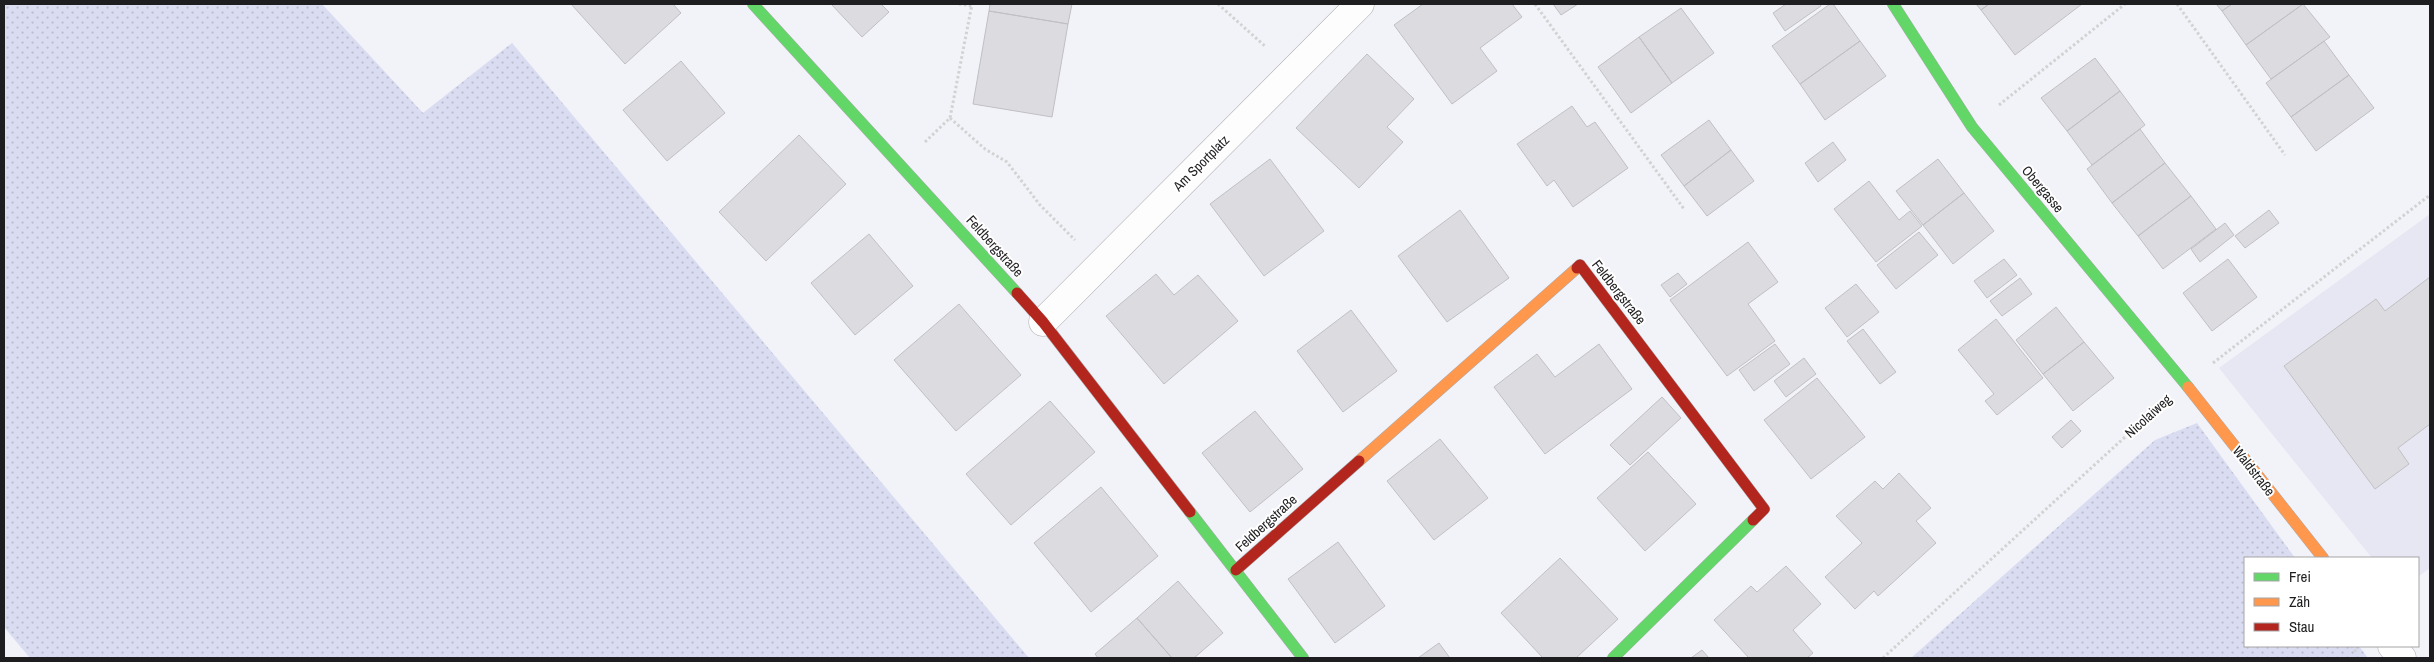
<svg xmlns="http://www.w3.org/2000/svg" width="2434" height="662" viewBox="0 0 2434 662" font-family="'Archivo Narrow',sans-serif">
<defs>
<pattern id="grass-dots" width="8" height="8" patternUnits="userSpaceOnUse" patternTransform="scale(1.25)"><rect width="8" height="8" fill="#dadcf1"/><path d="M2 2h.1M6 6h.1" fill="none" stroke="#bbbcce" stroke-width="1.8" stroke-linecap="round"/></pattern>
</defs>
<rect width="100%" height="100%" fill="#f2f3f8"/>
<path fill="#e6e7f2" d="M2430,214v354l-12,9v-19h-46l-153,-190z"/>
<path fill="url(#grass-dots)" d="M4,4h318l101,109 89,-70 517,615h-999l-26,-31z
M2197,423l98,135h-50v88h114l9,12h-457l244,-218z"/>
<path fill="#dcdce0" stroke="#c0c0c4" d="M571,4h102l8,9 -56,51z
M831,4h50l8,8 -27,25z
M990,4h82l-4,20 -79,-13z
M1423,4h89l10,13 -42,31 17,23 -45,33 -58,-79z
M1553,4h25l-17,11z
M1786,4h34l1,2 -36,25 -12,-18z
M1830,4h3l27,37 -60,43 -28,-38z
M1976,4h13l-8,6z
M1989,4h93l-67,51 -34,-45z
M2216,4h16l-10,7z
M2232,4h71l-57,41 -24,-34z
M2303,4l27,33 -59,42 -25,-34z
M1681,8l33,45 -42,30 -33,-46z
M989,11l79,13 -16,93 -79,-13z
M1639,37l33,46 -41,30 -33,-46z
M1860,41l26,35 -61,44 -25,-36z
M2324,41l25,34 -58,42 -25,-34z
M1367,54l47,45 -27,28 16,15 -44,46 -63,-60z
M2095,58l25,33 -53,40 -26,-33z
M681,61l44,52 -58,48 -44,-51z
M2349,75l25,33 -58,43 -25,-34z
M2120,91l25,34 -53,40 -25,-34z
M1572,106l15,21 8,-5 33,46 -55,39 -19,-27 -7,6 -30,-42z
M1709,120l22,30 -47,36 -23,-31z
M2140,129l25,34 -53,40 -25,-34z
M799,135l47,49 -80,77 -47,-49z
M1833,142l13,18 -28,22 -13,-19z
M1731,150l23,31 -47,35 -23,-30z
M1270,159l54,72 -60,45 -54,-72z
M1938,159l26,34 -41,32 -27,-34z
M2165,163l26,33 -53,40 -26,-33z
M1869,181l30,39 11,-9 12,15 -46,36 -42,-53z
M1964,193l30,38 -41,33 -30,-39z
M2191,196l25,33 -53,40 -25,-33z
M1460,210l49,68 -62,44 -49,-66z
M2269,210l10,13 -34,25 -10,-12z
M2225,223l9,12 -34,27 -9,-13z
M1919,232l19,23 -42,34 -19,-24z
M869,234l44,52 -58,49 -44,-52z
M1748,242l30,40 -30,22 27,37 -48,35 -57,-76z
M2004,259l13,16 -30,23 -13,-17z
M2228,259l29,38 -45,34 -29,-38z
M1678,273l9,11 -17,13 -9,-12z
M1156,274l18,21 24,-20 40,46 -74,63 -58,-68z
M2430,277v147l-32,24 11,16 -34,25 -91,-123 92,-67 9,12z
M2020,278l12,16 -30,22 -12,-15z
M1856,284l23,28 -32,25 -22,-29z
M959,304l62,71 -65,56 -62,-71z
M2056,307l28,35 -41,32 -27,-34z
M1351,310l46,61 -54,41 -46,-61z
M1996,319l47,59 -46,37 -12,-14 9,-7 -36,-44z
M1863,329l33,43 -16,12 -33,-43z
M2084,342l30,36 -41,33 -30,-37z
M1599,344l33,45 -87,65 -51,-67 43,-33 18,23z
M1775,344l15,20 -36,27 -15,-21z
M1804,358l12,16 -30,23 -12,-16z
M1817,378l48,59 -54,42 -47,-59z
M1662,397l19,21 -51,47 -20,-20z
M1050,401l45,51 -84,73 -45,-51z
M1255,411l48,58 -53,43 -48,-59z
M2071,420l10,11 -19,17 -10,-11z
M1440,439l48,59 -54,42 -47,-59z
M1648,452l48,52 -51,47 -48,-53z
M1899,473l32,35 -15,13 20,22 -58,53 -4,-5 -19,18 -30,-32 37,-34 -26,-27 39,-35 8,8z
M1101,487l57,69 -67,56 -57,-69z
M1338,542l47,64 -50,37 -47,-64z
M1560,558l58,61 -42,39h-33l-42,-45z
M1786,566l35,38 -28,26 20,23 -6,5h-58l-35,-38 37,-34 6,6z
M1178,581l45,52 -29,25h-22l-35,-40z
M1137,618l35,40h-74l-3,-4z
M1439,643l11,15h-32z
M1702,650l7,8h-18z"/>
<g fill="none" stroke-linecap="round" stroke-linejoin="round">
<defs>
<path id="street" d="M1043,322l317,-318
M2392,646l10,12"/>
<path id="fast" d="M753,4l264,289
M1893,4l79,123 216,260
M1190,512l113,146
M1613,658l140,-138"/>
<path id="slow" d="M2188,387l135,171
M1359,461l218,-193"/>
<path id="jam" d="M1577,268l3,-3 184,244 -11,11
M1017,293l26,29 147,190
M1236,570l123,-109"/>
</defs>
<use href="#street" stroke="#aaabae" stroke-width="29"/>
<use href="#fast" stroke="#aaabae" stroke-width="12"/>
<use href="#slow" stroke="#aaabae" stroke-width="12"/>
<use href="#jam" stroke="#aaabae" stroke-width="12"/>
<path stroke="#d2d2d3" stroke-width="3" stroke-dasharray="2.5 2.5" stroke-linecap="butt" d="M959,4l13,2
M1218,4l48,43
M1535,4l149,205
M2177,4l108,151
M1999,105l126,-101
M950,118l35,31 22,13 33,43 35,35
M925,142l25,-24 22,-114
M2213,363l217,-168
M2351,646l6,7
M1883,658l276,-252"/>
<use href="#street" stroke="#fdfdfe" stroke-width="28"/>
<use href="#fast" stroke="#63d668" stroke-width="11"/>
<use href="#slow" stroke="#ff974d" stroke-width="11"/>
<use href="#jam" stroke="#b3261e" stroke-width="11"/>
</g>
<g text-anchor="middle" stroke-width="4" stroke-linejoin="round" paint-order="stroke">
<g font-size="14" fill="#1e1e21" stroke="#fff">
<text transform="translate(1201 163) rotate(-45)" y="5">Am Sportplatz</text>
<text transform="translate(2043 189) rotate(50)" y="5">Obergasse</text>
<text transform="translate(995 246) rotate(48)" y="5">Feldbergstraße</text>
<text transform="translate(1619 292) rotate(52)" y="5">Feldbergstraße</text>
<text transform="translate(2148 416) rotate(-42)" y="5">Nicolaiweg</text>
<text transform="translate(2254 471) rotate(52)" y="5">Waldstraße</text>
<text transform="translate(1266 523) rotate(-42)" y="5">Feldbergstraße</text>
</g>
</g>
<rect width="2434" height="662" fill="none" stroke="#1e1e21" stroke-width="10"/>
<rect x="2244" y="557" width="175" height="90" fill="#ffffff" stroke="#a5a5a6"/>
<rect x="2254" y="573" width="25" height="8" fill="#63d668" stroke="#a5a5a6"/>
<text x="2289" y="582" font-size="15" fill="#1e1e21">Frei</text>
<rect x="2254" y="598" width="25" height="8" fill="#ff974d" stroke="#a5a5a6"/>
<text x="2289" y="607" font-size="15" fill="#1e1e21">Zäh</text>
<rect x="2254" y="623" width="25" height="8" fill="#b3261e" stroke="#a5a5a6"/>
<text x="2289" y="632" font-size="15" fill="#1e1e21">Stau</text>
</svg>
